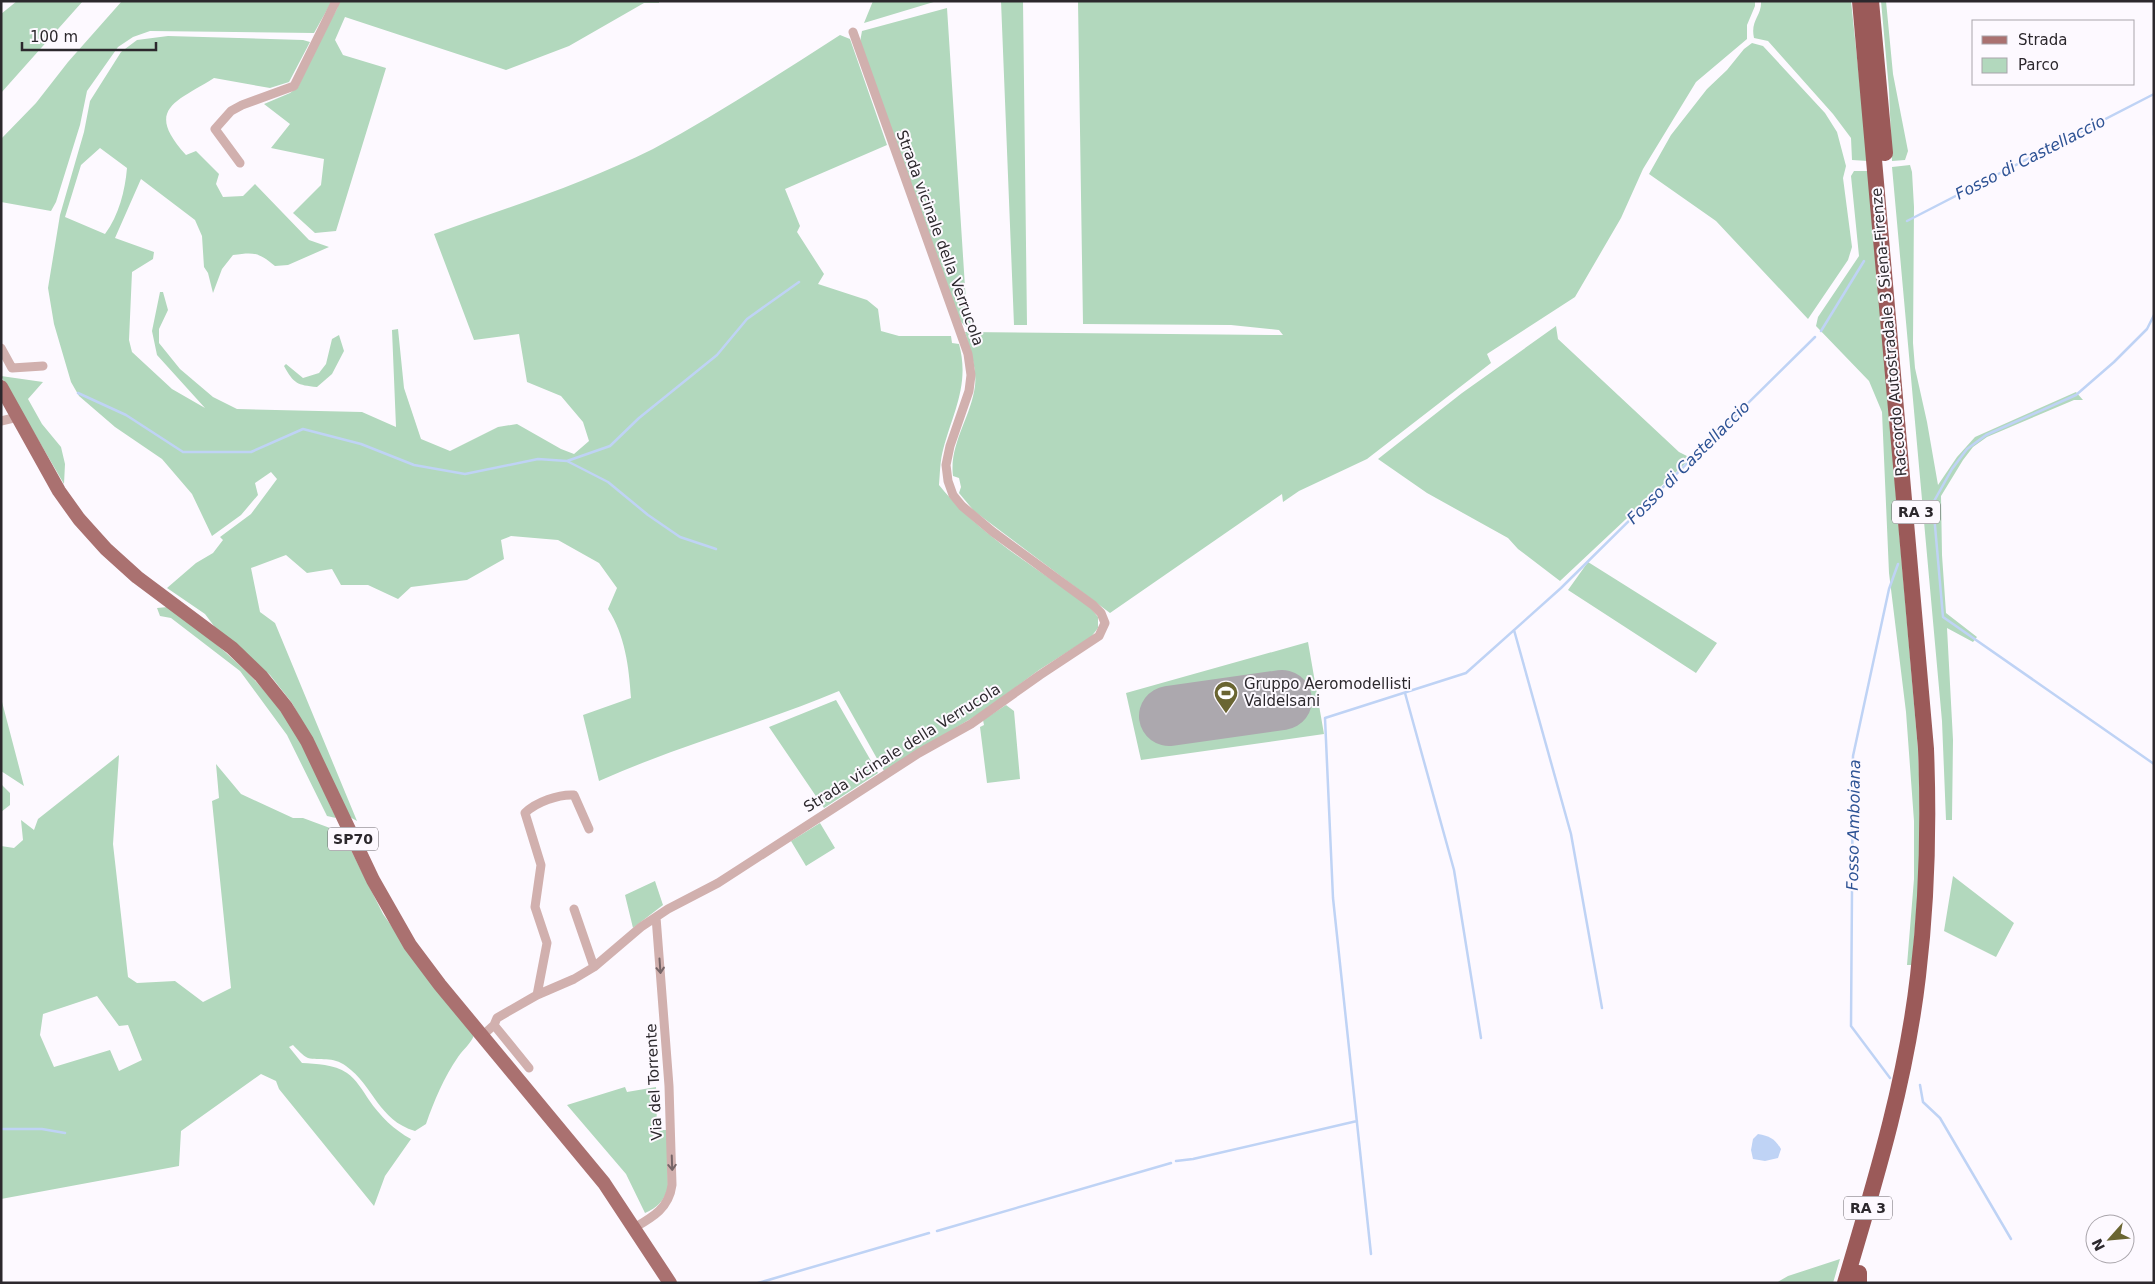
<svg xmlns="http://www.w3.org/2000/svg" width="2155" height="1284" viewBox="0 0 2155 1284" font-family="'DejaVu Sans',sans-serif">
<rect width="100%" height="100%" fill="#fdf9ff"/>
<path fill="#b2d8bd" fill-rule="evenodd" d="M17,1h66l-82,92v-79z
M122,1h210l-18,32 -164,-2 -17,6 -15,10 -31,44 -7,34 -24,77 -5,9 -50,-9v-63l35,-36 32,-41z
M339,1h320v2h-15l-75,43 -63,24 -161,-53 -10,23 8,15 43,13 -50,163 -21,2 -22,-20 28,-28 3,-26 -53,-11 19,-24 -26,-20 26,-11 8,-6 23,-50 16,-28z
M873,1h64l-73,22z
M1001,1h22l4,324h-13z
M1078,1h677v5l-8,19v14l-51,43 -53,87 -22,49 -46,79 -88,57 4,9 -124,96 -68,32 -16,11 -1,-8 -172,119 -136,-102 -15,-18 2,-6 -2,-9 -6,-2c-4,-32 18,-59 22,-90 2,-18 -5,-36 -10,-54l318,3 -4,-5 -48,-5 -148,-1z
M1761,1h90l17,160 -16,-1 -1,-22 -18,-24 -65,-73 -14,-3c-4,-18 8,-22 7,-37z
M1881,1h5l7,73 15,77 -3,9 -13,1 -3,-71z
M947,8l20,310 10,9h-11l-7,-7 -99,-278 2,-11z
M840,35l10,4 37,106 -102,44 15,37 -3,6 27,42 -6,10 49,16 11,9 3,22 18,5h52l1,7 7,1c11,40 -6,68 -16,106 -3,11 -3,24 -4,35 40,50 99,84 150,121l9,11v11l-7,9 -52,33 -57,42 -98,59 -45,-80c-79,33 -162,55 -240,90l-16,-66 48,-17c-2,-31 -6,-63 -23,-89l9,-21 -18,-25 -41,-23 -47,-4 -10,4 3,19 -37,21 -56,7 -13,12 -30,-14h-27l-9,-16 -25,4 -21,-18 -35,13 9,44 15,11 82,198 -9,-5 -36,-77 -20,-36 -22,-28 -53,-45 -12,-16 -38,-26 29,-25 17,-10 10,-13 -3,-3 31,-23 26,-35 -6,-7 -16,11 3,12 -17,20 -29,21 -20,-42 -30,-35 -47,-32 -36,-31 -8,-14 -17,-58 -6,-36 12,-73 24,-83 6,-31 31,-49 16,-12 31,-4 135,4 7,2 -21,40 -19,6 -56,-10c-38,24 -70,31 -28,77l10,-4 23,23 -3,10 7,13 20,-1 12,-12 54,56 20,7 -41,18 -13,1c-17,-14 -21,-14 -42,-11l-11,14 -9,24 -5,-20 -4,-6 -2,-31 -7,-16 -54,-41 -26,59 39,14 -1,7 -21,13 -3,68 3,12 40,37 33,19 -48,-53 -5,-24 8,-39h3l5,18 -9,19v14l21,26 33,28 24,12 125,3 34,15 -4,-97 6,-1 6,59 17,51 29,12 48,-24 19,-3 44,25 13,5 15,-13 -6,-19 -22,-26 -34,-14 -8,-48 -45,6 -40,-106c73,-26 149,-50 219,-85 64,-34 126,-75 187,-114zM100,148l27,20c-2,23 -8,47 -22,66l-40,-17 16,-52z
M1752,43l11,3 62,67 12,19 9,34 -3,12 9,69 -4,13 -40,59 -92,-98 -67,-47 22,-39 36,-46 20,-19 17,-21z
M1910,165l2,7 2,35 -1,136 2,25 12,54 11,63 19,-28 18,-20 101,-45 7,8h-9l-87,37 -14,10 -10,13 -22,36 1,59 4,58 31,24 -4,5 -26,-14 6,112 -1,80h-6l-4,-99 -50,-554z
M1854,171h14l50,579 3,74 -3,68 -6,73h-5l7,-86v-58l-8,-109 -17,-139 -7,-161 -13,-31 -53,-55 2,-9 41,-61 -8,-80z
M1556,326l2,13 121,113 12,6 -131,123 -42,-32 -10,-11 -81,-45 -49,-34 84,-66z
M339,335l5,16 -12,23 -15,13c-20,-2 -23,-3 -33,-21l2,-2 17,14 16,-5 7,-9 6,-25z
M1,376l42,6 -15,17 14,25 19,23 4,17 -1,20z
M1588,562l129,81 -21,30 -128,-83z
M168,607c49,36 95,73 127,125 16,25 28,59 41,86l-9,-2 -40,-81 -47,-64 -69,-53 -11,-2 -3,-8z
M1308,642l16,92 -183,26 -15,-67z
M1,698l23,88 -23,-15z
M836,700l42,73 -54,35 -55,-81z
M1006,705l8,6 6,68 -33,4 -7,-56 4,-2 -1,-5z
M119,755l-6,89 15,133 9,6 38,-2 28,21 28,-14 -19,-187 7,-3 -3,-34 25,30 52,24h10l35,13 12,17 33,66 34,48 57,73c-3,9 -11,14 -16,22 -14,20 -24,44 -32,67l-11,7c-37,-11 -41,-45 -69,-65 -13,-10 -27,-5 -38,-8 -5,-2 -11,-9 -15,-13l-4,2 13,16c14,1 32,1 45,10 9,6 16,18 22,27 11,16 25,30 42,39l-26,37 -11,30 -95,-117 -3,-8 -15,-7 -80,57 -2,35 -178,33v-353l13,2 9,-8 -2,-20 13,10 4,-11zM97,996l22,30 9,-1 14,35 -23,11 -9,-21 -56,17 -14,-32 3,-21z
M1,784l9,9v12l-9,7z
M820,823l15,25 -29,18 -15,-25z
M1953,876l61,47 -18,34 -52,-26z
M655,881l8,24 -30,23 -8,-33z
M625,1087l2,5 29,-5 1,43h10l1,58c-4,13 -11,20 -23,25l-19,-39 -59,-69z
M1840,1259l-7,24h-57l12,-7z"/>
<path fill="#bfd3f5" d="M1758,1134c12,2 17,5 23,15l-3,9 -13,3 -12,-2 -2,-9 2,-11z"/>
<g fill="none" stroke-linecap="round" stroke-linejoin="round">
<path stroke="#bfd3f5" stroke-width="2.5" d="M2154,96v39
M1907,221l247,-127
M2154,315l-7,14 -33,33 -38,33 -90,40 -19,14 -15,20 -19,34 10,114 211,147
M1821,331l43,-70
M78,393l48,22 57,37h68l52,-23 58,15 53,21 51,9 73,-15 29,2 41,21 40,33 32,22 36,12
M567,461l43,-15 29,-28 78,-63 30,-36 52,-37
M1514,630l57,204 31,174
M1405,693l49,177 27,168
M1890,1078l-39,-52 2,-270 36,-167 9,-25
M1920,1085l3,17 17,16 71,121
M1,1129h41l23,4
M1176,1161l17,-2 164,-38
M937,1231l234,-68
M1371,1254l-38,-356 -8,-180 141,-45 95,-85 254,-251
M758,1283l171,-50"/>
<path stroke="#aca8ae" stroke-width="60" d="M1169,716l113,-16"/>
<path stroke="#d1b0ae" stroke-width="9" d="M240,163l-25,-34 16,-18 11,-6 52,-19 42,-85
M1,348l11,20 31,-2
M1,421l17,-4
M574,909l20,58
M537,995l10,-52 -12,-36 6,-42 -16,-52c11,-11 34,-19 49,-18l15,34
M494,1025l35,43
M482,1036l12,-11 3,-7 40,-23 37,-16 20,-12 47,-40 27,-18 50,-26 201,-130 52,-29 69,-49 59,-39 6,-13 -4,-10 -8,-8 -100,-73 -31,-26 -9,-11 -5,-14 -2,-16 4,-19 19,-55 2,-16 -3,-21 -115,-322
M634,1228c19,-11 35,-20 38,-43l-3,-99 -13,-169"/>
<path stroke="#aa7170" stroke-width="14" d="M1,387l58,104 20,28 27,30 31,28 95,71 29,28 25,31 21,34 66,139 37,65 30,40 164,198 66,100"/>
<path stroke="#9b5a59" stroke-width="16" d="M1871,1l14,152
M1859,1273v10
M1845,1283c30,-101 61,-202 73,-307 9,-75 11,-151 8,-227l-66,-748"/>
</g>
<defs><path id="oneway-shaft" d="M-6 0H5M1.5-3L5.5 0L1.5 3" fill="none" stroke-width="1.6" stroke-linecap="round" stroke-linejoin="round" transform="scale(1.25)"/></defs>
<g stroke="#766567">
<use href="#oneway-shaft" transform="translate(660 966) rotate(86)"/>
<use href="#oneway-shaft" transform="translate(672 1163) rotate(88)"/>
</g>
<defs>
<symbol id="stadium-pin" viewBox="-11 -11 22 30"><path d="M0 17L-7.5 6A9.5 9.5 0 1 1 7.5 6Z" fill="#6a6532" stroke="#fdf9ff"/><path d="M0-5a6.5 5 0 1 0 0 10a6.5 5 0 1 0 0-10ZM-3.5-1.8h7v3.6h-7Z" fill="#fff"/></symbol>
</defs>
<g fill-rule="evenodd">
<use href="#stadium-pin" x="1212" y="679" width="28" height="38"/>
</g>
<g text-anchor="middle" stroke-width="4" stroke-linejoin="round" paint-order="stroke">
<g fill="#fdf9ff" stroke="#6b676c" stroke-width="1">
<rect x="1892" y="500.5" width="48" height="23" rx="4"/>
<rect x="328" y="827.5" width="50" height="23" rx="4"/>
<rect x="1844" y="1196.5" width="48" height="23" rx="4"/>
</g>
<g font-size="14" font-weight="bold" fill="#2c282d">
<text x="1916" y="517">RA 3</text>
<text x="353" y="844">SP70</text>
<text x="1868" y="1213">RA 3</text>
</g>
<g font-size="15" fill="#2c282d" stroke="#fdf9ff">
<text transform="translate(940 238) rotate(70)" y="5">Strada vicinale della Verrucola</text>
<text transform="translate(1889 332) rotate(-95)" y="5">Raccordo Autostradale 3 Siena-Firenze</text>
<text transform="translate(902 748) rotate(-32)" y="5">Strada vicinale della Verrucola</text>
<text transform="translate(654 1082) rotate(-93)" y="5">Via del Torrente</text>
</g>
<g font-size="15" fill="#2c282d" stroke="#fdf9ff" text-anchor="start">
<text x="1244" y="689">Gruppo Aeromodellisti<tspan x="1244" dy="17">Valdelsani</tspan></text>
</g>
<g font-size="16" font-style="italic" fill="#2d5294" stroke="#fdf9ff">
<text transform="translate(2030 157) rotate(-27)" y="6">Fosso di Castellaccio</text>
<text transform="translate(1688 462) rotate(-45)" y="6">Fosso di Castellaccio</text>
<text transform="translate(1853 825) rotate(-89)" y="6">Fosso Amboiana</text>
</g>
</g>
<rect width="2155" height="1284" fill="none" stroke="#2c282d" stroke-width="5"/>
<rect x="1972" y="20" width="162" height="65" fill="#fdf9ff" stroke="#a9a5ab"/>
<rect x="1982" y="36" width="25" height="8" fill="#aa7170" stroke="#a9a5ab"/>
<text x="2018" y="45" font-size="15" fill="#2c282d">Strada</text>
<rect x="1982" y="58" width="25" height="15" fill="#b2d8bd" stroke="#a9a5ab"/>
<text x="2018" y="70" font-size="15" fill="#2c282d">Parco</text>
<g transform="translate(2110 1239) rotate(243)"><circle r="24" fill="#fdf9ff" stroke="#a9a5ab"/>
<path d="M0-4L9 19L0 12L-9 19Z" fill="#6a6532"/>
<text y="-8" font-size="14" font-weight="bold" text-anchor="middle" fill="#2c282d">N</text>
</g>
<path d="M22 42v8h134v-8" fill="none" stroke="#2c282d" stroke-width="2.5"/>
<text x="30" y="42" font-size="15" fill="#2c282d" stroke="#fdf9ff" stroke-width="4" paint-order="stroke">100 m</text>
</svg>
